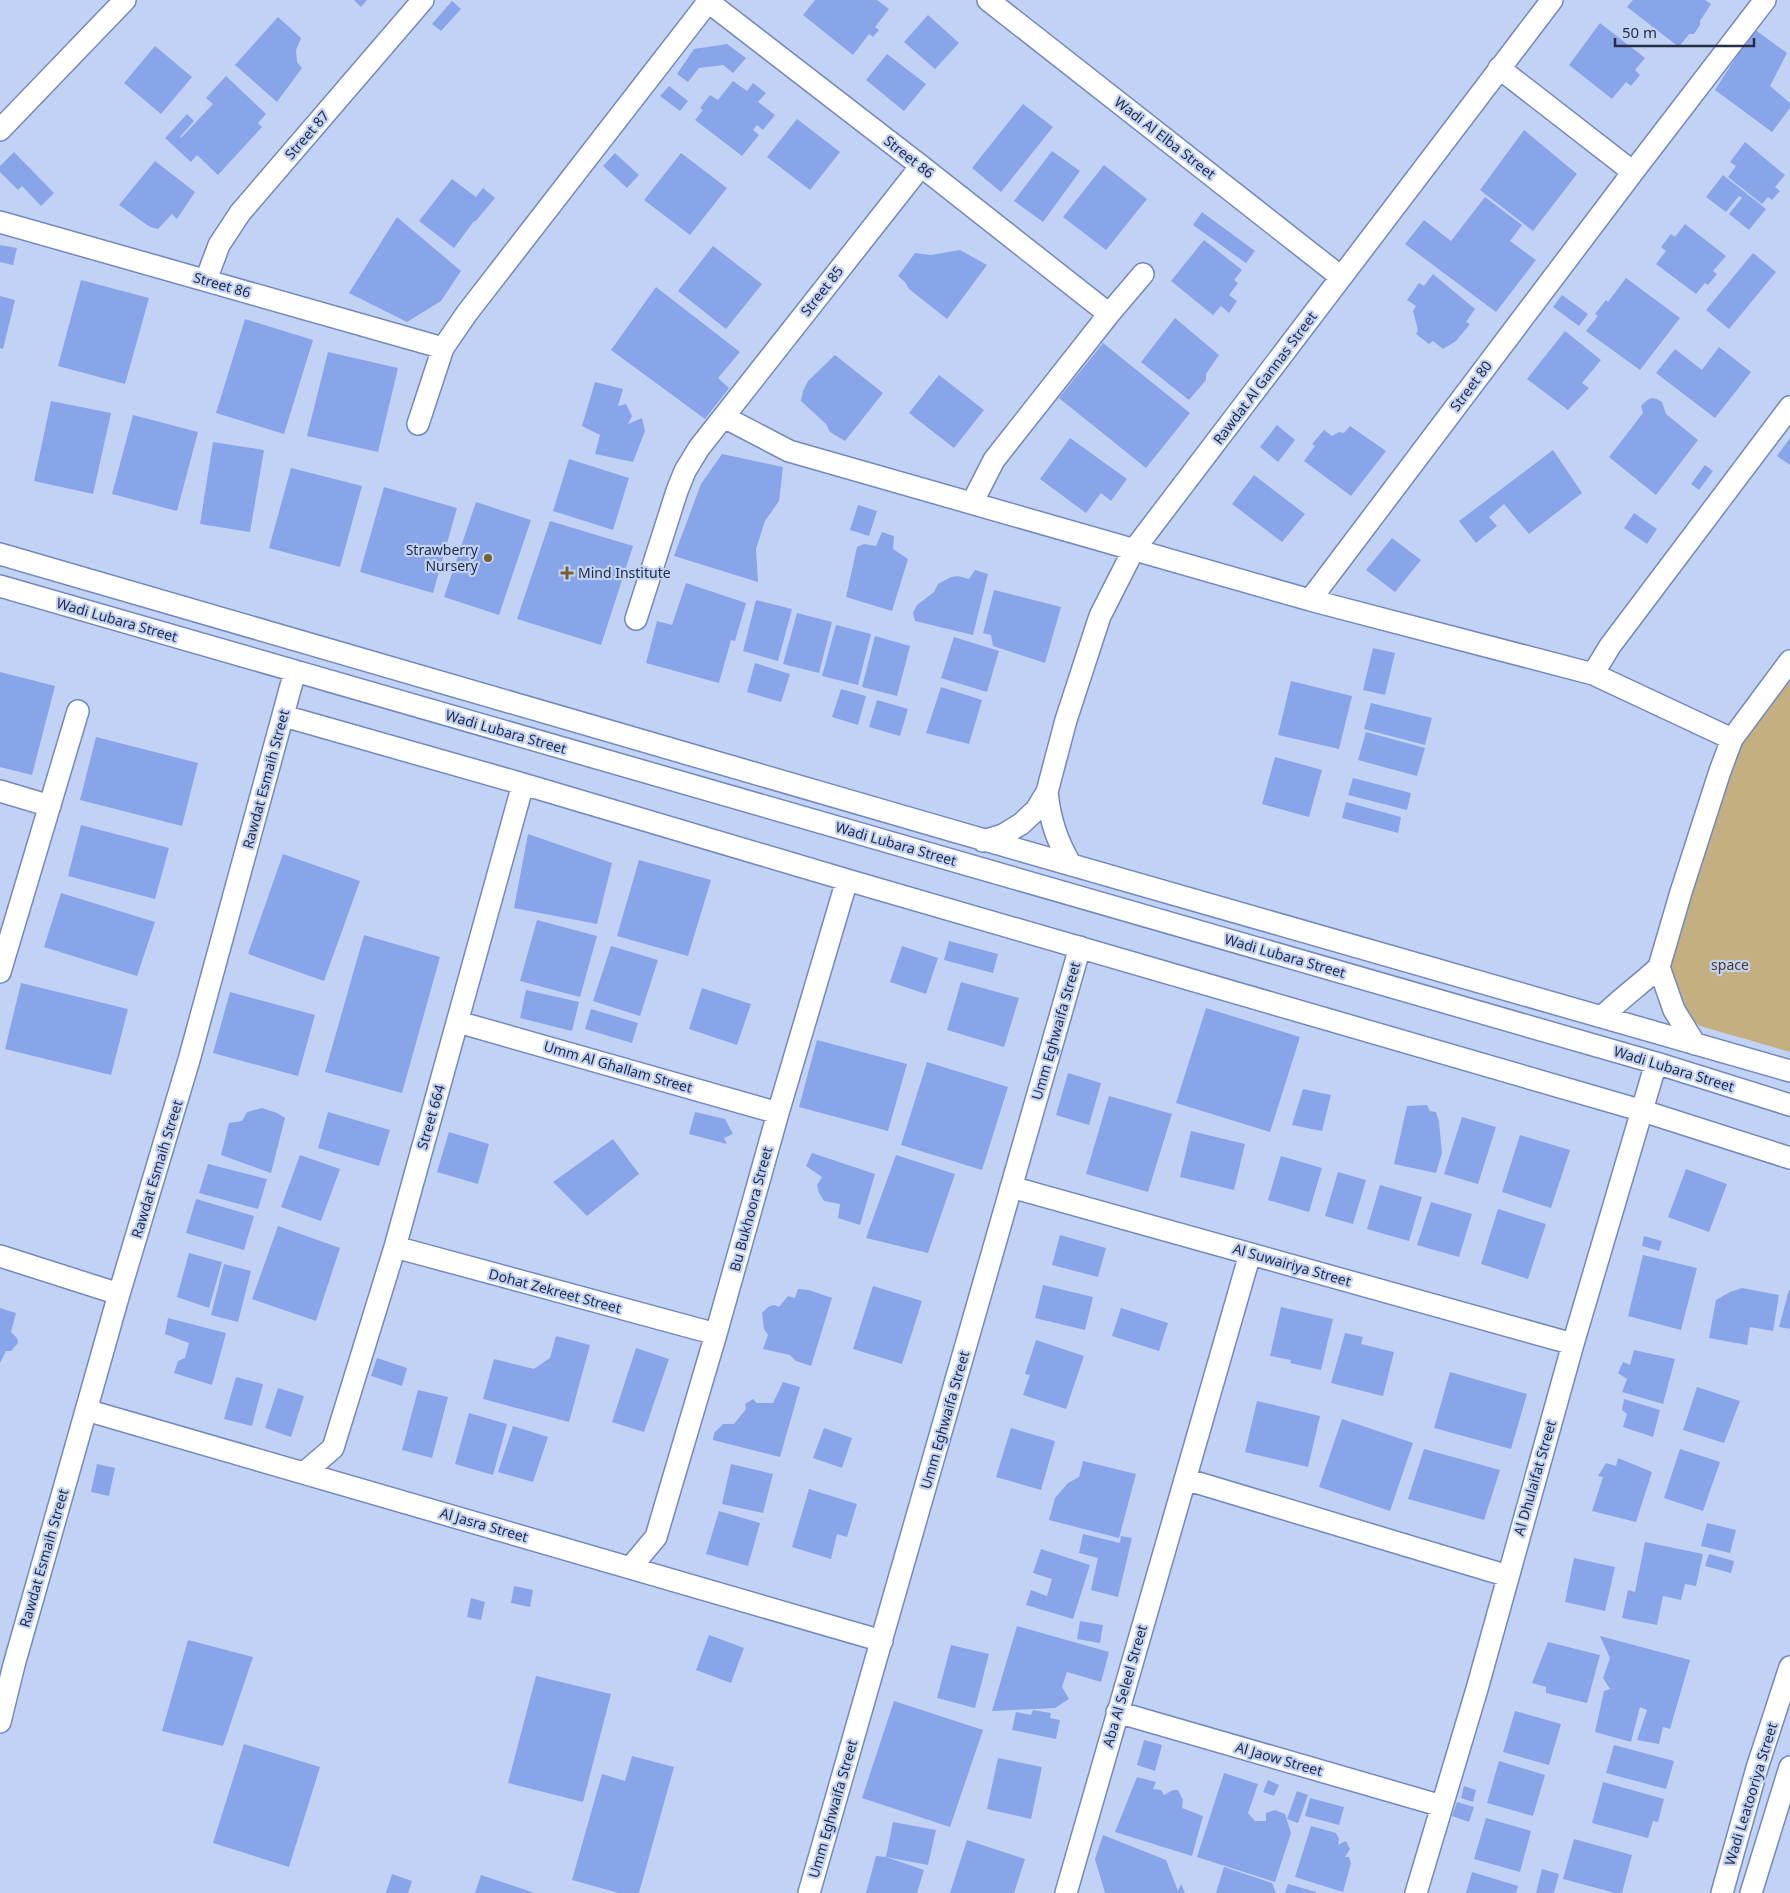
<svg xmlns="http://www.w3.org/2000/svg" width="1790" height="1893" viewBox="0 0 1790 1893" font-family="'Noto Sans',sans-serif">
<rect width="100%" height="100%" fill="#c2d2f5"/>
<path fill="#c4af81" d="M1790,676v376l-90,-26 -14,-11 -16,-34 -1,-22 40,-129 38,-98z"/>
<path fill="#89a5ea" d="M354,0h13l-6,7z
M815,0h62l12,9 -14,18 4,3 -6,7 -4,-3 -16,21 -50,-40z
M1633,0h72l6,4 -11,17v4l-6,9h-5l-10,13 -52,-40z
M452,1l9,8 -20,22 -9,-7z
M928,15l31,28 -24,26 -31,-27z
M278,17l23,21 -5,12 1,12 5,6 -25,34 -42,-37z
M1600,23l45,35 -10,12 5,5 -9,11 -5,-4 -14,17 -43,-34z
M1754,29l33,24 -17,33 20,17v5l-18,24 -57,-42z
M727,44l19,14 -13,15 -10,-8 -24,3 -11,14 -11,-8 17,-25z
M155,46l37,31 -31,37 -37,-31z
M887,54l39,30 -22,27 -38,-31z
M226,76l40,38 -8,9 4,4 -44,48 -21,-20 -6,7 -26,-24 22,-24 7,7 -14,16 1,1 32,-34 -7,-6z
M733,81l14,10 6,-8 13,10 -8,9 17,13 -12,15 -6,-5 -4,5 6,5 -17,21 -47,-36 8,-10 -3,-2 10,-13 8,5z
M669,86l19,15 -8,10 -20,-15z
M1023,104l30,23 -52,65 -29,-24z
M797,119l43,33 -30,38 -43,-33z
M1524,130l53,44 -44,57 -53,-41z
M1745,142l40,33 -10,12 5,4 -8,9 -4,-3 -6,7 -34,-27 8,-11 -6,-4z
M1052,151l28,20 -37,51 -29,-21z
M14,152l40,41 -13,13 -19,-20 -4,4 -18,-18v-6z
M615,153l24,22 -12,13 -24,-22z
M681,153l46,35 -37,47 -46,-35z
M155,161l40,31 -18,27 -5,-5 -14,15 -8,-2 -31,-22z
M1104,165l43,34 -41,51 -43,-33z
M1723,175l43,34 -17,21 -20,-16 13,-16 -3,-2 -13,16 -20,-15z
M452,179l24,18 7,-9 12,10 -20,24 -1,-1 -20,27 -35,-27z
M1485,197l37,28 -12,16 26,19 -40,52 -91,-68 19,-24 27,21z
M1202,212l53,39 -9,12 -53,-38z
M397,217l64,54 -20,30 -34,21 -58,-29z
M1685,224l41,32 -13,15 4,3 -9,11 -3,-2 -9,11 -40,-30 10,-13 -5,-4 10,-13 4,3z
M1204,240l38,30 -8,10 4,3 -9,12 8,6 -8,12 -8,-7 -8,9 -42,-34z
M0,245l17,3 -4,17 -13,-3z
M713,246l49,38 -36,45 -48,-38z
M960,250l27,15 -40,54 -38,-30 -4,-7 -7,-6 17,-23 16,2z
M1753,253l23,19 -47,57 -23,-19z
M1433,274l42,35 -9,13 4,2 -14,17 -13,8 -10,-8 -4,3 -13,-10 2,-4 -5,-19 3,-5 -9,-6 12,-17 5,3z
M1626,278l54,40 -40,52 -54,-39 12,-15 -3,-2 11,-14 2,2z
M81,280l68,18 -24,86 -67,-18z
M656,287l84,65 -22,26 11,10 -24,31 -94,-69z
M1562,295l26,19 -9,12 -26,-19z
M0,296l15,4 -12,49 -3,-1z
M1175,318l44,37 -13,19v6l-17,20 -48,-38z
M245,319l68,21 -29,94 -68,-21z
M1565,331l36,29 -19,23 7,5 -21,22 -41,-31z
M1103,343l87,70 -44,55 -87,-70z
M1719,347l32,25 -36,46 -59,-45 19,-24 27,21z
M328,352l70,16 -20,84 -71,-16z
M835,355l48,38 -38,48 -15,-9 -4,-8 -25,-23 2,-10 5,-10z
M939,375l45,35 -30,38 -45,-35z
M595,382l28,7 -5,17 8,-2 6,12 -4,8 14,-6 3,13 -12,31 -38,-8 5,-19 -18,-9z
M1652,398l5,1 5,3 4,12 32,26 -42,55 -47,-38 34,-44 -2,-7 6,-6z
M51,401l60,12 -18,81 -59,-13z
M133,415l65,17 -21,79 -65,-17z
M1277,425l18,15 -17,22 -18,-15z
M1350,426l36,25 -35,45 -47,-35 11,-15 -3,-2 12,-14 8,6 7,-4 5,1z
M1070,438l57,41 -16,22 -10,-8 -15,20 -46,-34z
M1790,438v27l-13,-9z
M213,442l51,8 -14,82 -50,-8z
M1553,450l29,43 -53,41 -25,-30 -15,13 8,9 -21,17 -17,-22z
M722,454l61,13 -4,34 -14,20 -9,28 2,33 -84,-26 27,-72z
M569,459l60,19 -16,52 -60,-19z
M1705,465l8,6 -14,19 -8,-6z
M291,468l71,18 -22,81 -71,-19z
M1254,475l51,39 -23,28 -50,-38z
M384,487l73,21 -24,85 -73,-21z
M476,502l55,18 -32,95 -55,-18z
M858,505l19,6 -8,25 -19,-6z
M1634,513l23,16 -10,15 -23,-16z
M550,521l83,25 -32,99 -84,-26z
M882,532l12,4 -1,13 15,10 -16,52 -46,-14 11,-50 7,-3 12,2z
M1392,538l29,22 -26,32 -29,-22z
M975,570l13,4 -15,61 -58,-14 -2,-8 4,-8 17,-13 4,-8 13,-7 7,-1 11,3z
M686,583l60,20 -11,38 -4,-1 -12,43 -73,-20 11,-42 15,4z
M994,590l67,17 -16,56 -52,-17 -2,-11 -8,-2z
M756,600l36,9 -14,52 -35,-10z
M797,613l35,9 -13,51 -36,-9z
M836,625l35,9 -13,51 -36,-9z
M875,636l35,10 -13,50 -35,-9z
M954,637l45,14 -12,41 -46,-14z
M1373,648l22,5 -10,42 -22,-5z
M755,663l35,11 -9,28 -34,-10z
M0,672l55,14 -23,89 -32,-8z
M1291,681l61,15 -13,53 -61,-14z
M941,687l41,13 -13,44 -43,-11z
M841,689l25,7 -8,29 -26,-8z
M877,700l31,9 -8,27 -31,-9z
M1371,703l61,15 -7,27 -61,-16z
M1366,732l59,16 -8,28 -59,-16z
M96,737l102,26 -16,63 -102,-26z
M1275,757l47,13 -13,47 -47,-13z
M1353,778l58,15 -4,17 -59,-15z
M1346,802l55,15 -3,16 -56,-15z
M81,825l88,23 -14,51 -87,-23z
M528,834l84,29 -15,61 -83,-16z
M283,854l77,27 -36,100 -76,-27z
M639,860l72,20 -23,76 -71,-20z
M61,893l94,29 -18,54 -93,-29z
M537,920l60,16 -17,61 -60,-16z
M364,935l76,22 -38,136 -77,-21z
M949,941l49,13 -5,19 -49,-13z
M611,946l47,14 -18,56 -47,-15z
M902,946l36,12 -12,36 -36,-12z
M961,982l58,16 -15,49 -57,-17z
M21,983l107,26 -17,66 -106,-26z
M702,988l49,16 -14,41 -48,-16z
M526,990l53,12 -7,29 -52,-13z
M230,992l85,23 -17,61 -85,-23z
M1206,1008l94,29 -30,95 -94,-29z
M591,1009l47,14 -6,20 -47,-14z
M817,1040l90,24 -19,67 -89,-24z
M927,1062l81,25 -26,83 -81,-25z
M1068,1073l33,10 -12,42 -33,-10z
M1303,1089l28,6 -9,36 -30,-6z
M1109,1096l63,18 -24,78 -62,-18z
M1427,1105l3,6 6,1 3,10 3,31 -6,20 -42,-9 13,-58z
M262,1108l15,5 8,5 -14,55 -50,-18 8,-32 13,-2 5,-9z
M328,1112l62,18 -11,36 -61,-18z
M695,1112l30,7 8,15 -9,4 3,6 -38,-10z
M1462,1117l34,10 -18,57 -34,-10z
M1191,1131l54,13 -11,46 -54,-13z
M449,1132l40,12 -11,40 -41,-12z
M1520,1135l50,15 -19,58 -49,-16z
M613,1139l26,35 -52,42 -34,-34z
M812,1153l63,21 -15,51 -22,-7 2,-14 -16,-3 -5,-8 -2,-8 5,-8 -16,-11z
M300,1155l40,14 -19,52 -40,-14z
M896,1155l59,19 -27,79 -62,-15z
M1281,1156l41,12 -13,44 -41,-12z
M208,1164l59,15 -9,30 -59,-16z
M1686,1169l41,15 -18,48 -41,-15z
M1338,1172l28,8 -13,44 -28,-8z
M1380,1185l42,12 -13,44 -42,-12z
M196,1199l58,17 -10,34 -58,-17z
M1431,1202l41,12 -13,43 -42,-12z
M1498,1209l48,15 -18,55 -47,-15z
M278,1226l62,22 -24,73 -64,-22z
M1060,1235l46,13 -8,29 -46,-12z
M1644,1236l18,5 -3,10 -17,-5z
M189,1253l33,9 -13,46 -32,-11z
M1643,1255l54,13 -16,62 -53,-14z
M224,1264l27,7 -13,51 -27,-7z
M1043,1285l50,12 -8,33 -50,-12z
M873,1286l49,15 -20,63 -49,-15z
M1742,1288l37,7 -6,36 -23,-4 -3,18 -38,-7 7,-38 14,-8z
M798,1289l11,1 23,8 -21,68 -15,-5 -6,-6 -27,-6 5,-14 -4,-6 -2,-16 6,-6 6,-2 5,2 9,-11 7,2z
M1789,1290h1v39l-11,-2z
M1281,1307l52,12 -12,51 -31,-7 1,-3 -21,-4z
M0,1308l16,5 -5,19 6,6 1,5 -7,8h-5l-6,12z
M1121,1308l47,15 -9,28 -47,-15z
M168,1318l58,15 -14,52 -38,-12 4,-12 7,-3 4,-15 -24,-9z
M1345,1333l18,4 -2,7 33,8 -11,44 -52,-13z
M556,1336l34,9 -21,77 -86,-23 11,-40 40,10 16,-11z
M1036,1340l48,16 -18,53 -43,-14 7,-20 -5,-1z
M636,1348l33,11 -25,73 -32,-10z
M1634,1350l41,9 -12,45 -41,-12 5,-13 -9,-6 5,-11 7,3z
M377,1358l30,10 -5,18 -31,-10z
M1450,1372l77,22 -16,55 -77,-21z
M236,1377l27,7 -11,42 -28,-7z
M783,1382l17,5 -20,70 -67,-17 1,-7 9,-9h11l12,-15 -1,-5 8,-5 4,4h16z
M1697,1387l43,14 -16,42 -41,-13z
M278,1388l26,8 -13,41 -26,-9z
M418,1390l30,7 -16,61 -30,-8z
M1624,1399l36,11 -7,27 -30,-10 4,-13 -5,-4z
M1257,1401l63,15 -12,51 -63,-15z
M469,1413l38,11 -14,51 -38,-11z
M1342,1419l71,24 -23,68 -71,-24z
M513,1426l35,11 -15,45 -35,-10z
M824,1428l28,10 -10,30 -29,-10z
M1011,1428l44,13 -14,49 -45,-13z
M1424,1449l76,21 -16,50 -76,-21z
M1680,1449l40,13 -17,49 -39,-13z
M1618,1458l34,14 -16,50 -44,-11 11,-34 -5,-1 8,-13 10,3z
M1083,1461l53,13 -17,64 -70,-18 6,-22 13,-15 11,-6z
M97,1464l18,4 -6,28 -18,-4z
M731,1464l42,10 -10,39 -41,-9z
M809,1489l48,15 -10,33 -10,-3 -6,25 -39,-12z
M719,1511l41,12 -12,43 -42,-12z
M1707,1523l29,7 -6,23 -29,-7z
M1083,1534l37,9 1,-7 11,2 -14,59 -27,-7 7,-32 -19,-5z
M1645,1542l58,12 -7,32 -11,-2 -4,16 -18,-4 -6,29 -35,-7 6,-28 7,2z
M1041,1549l49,16 -17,54 -47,-14 5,-15 16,6 5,-17 -19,-6z
M1709,1554l25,7 -3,12 -26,-7z
M1574,1558l41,9 -10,44 -40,-9z
M514,1586l19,4 -3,17 -19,-4z
M471,1598l14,4 -4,18 -14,-3z
M1080,1621l23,4 -3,18 -23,-4z
M1017,1626l92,26 -8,30 -34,-10 -5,15 7,12 -14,9 -63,3z
M709,1635l35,13 -13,35 -35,-13z
M1600,1636l90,24 -20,69 -7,-2 -4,17 -22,-4 10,-30 -7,-3 -9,35 -36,-10 9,-41 6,-2 -7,-11 7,-20z
M188,1640l65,17 -30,89 -61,-15z
M1548,1642l52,13 -13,48 -41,-10v-6l-14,-4z
M951,1645l38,9 -14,54 -38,-10z
M536,1676l75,18 -28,108 -75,-19z
M894,1701l89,29 -33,97 -88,-29z
M1033,1710l18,3 -1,5 10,2 -4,19 -44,-9 4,-18 15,3z
M1515,1711l46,13 -12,41 -46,-13z
M1144,1740l18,5 -7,26 -18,-6z
M244,1744l76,23 -31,100 -76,-24z
M1614,1745l60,16 -8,28 -60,-16z
M632,1756l42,11 -35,126h-20l-47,-13 30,-106 23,7z
M998,1758l44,9 -11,52 -44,-10z
M1499,1761l46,14 -12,41 -46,-13z
M1224,1773l34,11 -10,29 7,8h11v-8l9,-3 10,4 6,19 -16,49 -78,-25z
M1137,1777l19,5 -3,7 8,1 3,5 9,-5h5l5,10 -1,8 21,8 -11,40 -77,-24z
M1268,1780l11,5 -5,11 -11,-4z
M1603,1782l61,17 -6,23 -5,-1 -5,17 -56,-15z
M1464,1786l12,4 -3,12 -12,-4z
M1297,1791l11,4 -10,28 -11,-4z
M1310,1798l34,9 -5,18 -34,-9z
M1457,1802l17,5 -5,15 -17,-6z
M1486,1818l45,13 -11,41 -46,-13z
M893,1822l43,8 -8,35 -42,-8z
M1311,1826l25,7 3,6 -1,6 8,-4 4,8 -5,8h4l2,6 -8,29 -48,-15z
M1103,1835l63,25 12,31 3,-7 4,9h-80l-10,-34z
M1574,1839l58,16 -10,38h-7l-52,-14z
M967,1840l58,19 -11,34h-64z
M876,1856l10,1 38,13 -7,23h-51z
M1224,1867l48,16 4,10h-60z
M1542,1869l17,5 -5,19h-18z
M1472,1872l46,14 -2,7h-50z
M392,1874l20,7 -4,12h-22z
M481,1875l54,18h-60z
M1288,1884l28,8v1h-31z"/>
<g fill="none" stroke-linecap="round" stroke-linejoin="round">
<defs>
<path id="minor" d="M706,0l215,166 188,148
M988,0l353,277
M1499,68l134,104
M0,130l125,-130
M0,222l443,126
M206,280l13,-35 21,-32 183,-213
M724,417l65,34 521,149 283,74 139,65
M418,424l25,-76 24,-35 241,-311
M972,503l22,-43 115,-146 34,-40
M0,554c597,173 1192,348 1790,517
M0,586l1656,477 134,42
M1310,600l323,-428 132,-172
M636,619l41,-128 8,-20 14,-23 222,-282
M1593,674l17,-28 180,-239
M284,716l239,68 324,96 796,231 147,47
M0,791l50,15
M1047,792c3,28 10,49 24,73
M983,841l20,-6 18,-11 15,-14 11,-18 19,-72 34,-104 33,-65 419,-551
M1659,967l22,-75 39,-121 12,-32 58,-78
M1659,967l15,43 21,34
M0,972l78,-261
M1602,1017c18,-18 38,-32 57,-50
M458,1022l320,91
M1011,1187l562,157
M395,1247l321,87
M0,1256l119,38
M86,1410l796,231
M304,1473l29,-25 62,-201 128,-463
M1185,1479l323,97
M631,1567l25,-30 60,-203 62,-221 69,-233
M1117,1712l325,94
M0,1722l14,-57 105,-371 70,-234 106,-389
M809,1893l271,-946
M1066,1893l184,-639
M1416,1893l61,-204 96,-345 83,-281
M1722,1893l35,-125 33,-101
M1751,1893l39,-126"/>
</defs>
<use href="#minor" stroke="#7289c0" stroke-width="24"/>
<use href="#minor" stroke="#fff" stroke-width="21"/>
</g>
<g fill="#75602f" stroke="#c2d2f5" stroke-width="2">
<circle cx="488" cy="558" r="5"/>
<path d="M564.5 565.5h5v5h5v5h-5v5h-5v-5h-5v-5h5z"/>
</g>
<g text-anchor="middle" stroke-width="4.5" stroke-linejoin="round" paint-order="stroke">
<g font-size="14" fill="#252e45" stroke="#c2d2f5">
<text transform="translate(307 135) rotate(-49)" y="5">Street 87</text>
<text transform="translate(1165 138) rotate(38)" y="5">Wadi Al Elba Street</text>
<text transform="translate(909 157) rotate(38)" y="5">Street 86</text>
<text transform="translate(222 285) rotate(16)" y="5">Street 86</text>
<text transform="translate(822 291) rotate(-52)" y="5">Street 85</text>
<text transform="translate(1265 378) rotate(-53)" y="5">Rawdat Al Gannas Street</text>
<text transform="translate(1471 386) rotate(-53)" y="5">Street 80</text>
<text transform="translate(117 620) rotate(16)" y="5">Wadi Lubara Street</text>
<text transform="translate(506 732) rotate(16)" y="5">Wadi Lubara Street</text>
<text transform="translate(266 779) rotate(-75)" y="5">Rawdat Esmaih Street</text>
<text transform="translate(896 844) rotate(16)" y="5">Wadi Lubara Street</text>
<text transform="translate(1285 956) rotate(16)" y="5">Wadi Lubara Street</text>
<text transform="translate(1056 1031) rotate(-74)" y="5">Umm Eghwaifa Street</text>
<text transform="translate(618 1067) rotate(16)" y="5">Umm Al Ghallam Street</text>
<text transform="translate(1674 1069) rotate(17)" y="5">Wadi Lubara Street</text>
<text transform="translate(431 1117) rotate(-74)" y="5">Street 664</text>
<text transform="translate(157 1169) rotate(-73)" y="5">Rawdat Esmaih Street</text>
<text transform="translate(751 1209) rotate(-75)" y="5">Bu Bukhoora Street</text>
<text transform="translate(1292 1265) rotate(16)" y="5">Al Suwairiya Street</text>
<text transform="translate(555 1291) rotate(15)" y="5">Dohat Zekreet Street</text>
<text transform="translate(945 1420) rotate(-74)" y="5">Umm Eghwaifa Street</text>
<text transform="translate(1535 1478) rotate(-74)" y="5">Al Dhulaifat Street</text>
<text transform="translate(484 1525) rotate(16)" y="5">Al Jasra Street</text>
<text transform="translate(44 1558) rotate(-74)" y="5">Rawdat Esmaih Street</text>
<text transform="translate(1125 1686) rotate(-74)" y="5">Aba Al Seleel Street</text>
<text transform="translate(1279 1759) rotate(16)" y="5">Al Jaow Street</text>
<text transform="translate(1751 1794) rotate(-73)" y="5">Wadi Leatooriya Street</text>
<text transform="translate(833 1809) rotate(-74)" y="5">Umm Eghwaifa Street</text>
</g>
<g font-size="14" fill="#252e45" stroke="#c2d2f5" text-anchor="end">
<text x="478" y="555">Strawberry<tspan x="478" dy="16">Nursery</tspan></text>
<text x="578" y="578" text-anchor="start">Mind Institute</text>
</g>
<g font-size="14" fill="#4c3e1b" stroke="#c2d2f5">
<text x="1730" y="970">space</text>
</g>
</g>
<path d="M1615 38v8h139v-8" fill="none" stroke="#252e45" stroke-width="2.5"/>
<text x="1622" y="38" font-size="15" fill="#252e45" stroke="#c2d2f5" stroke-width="4" paint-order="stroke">50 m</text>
</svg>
